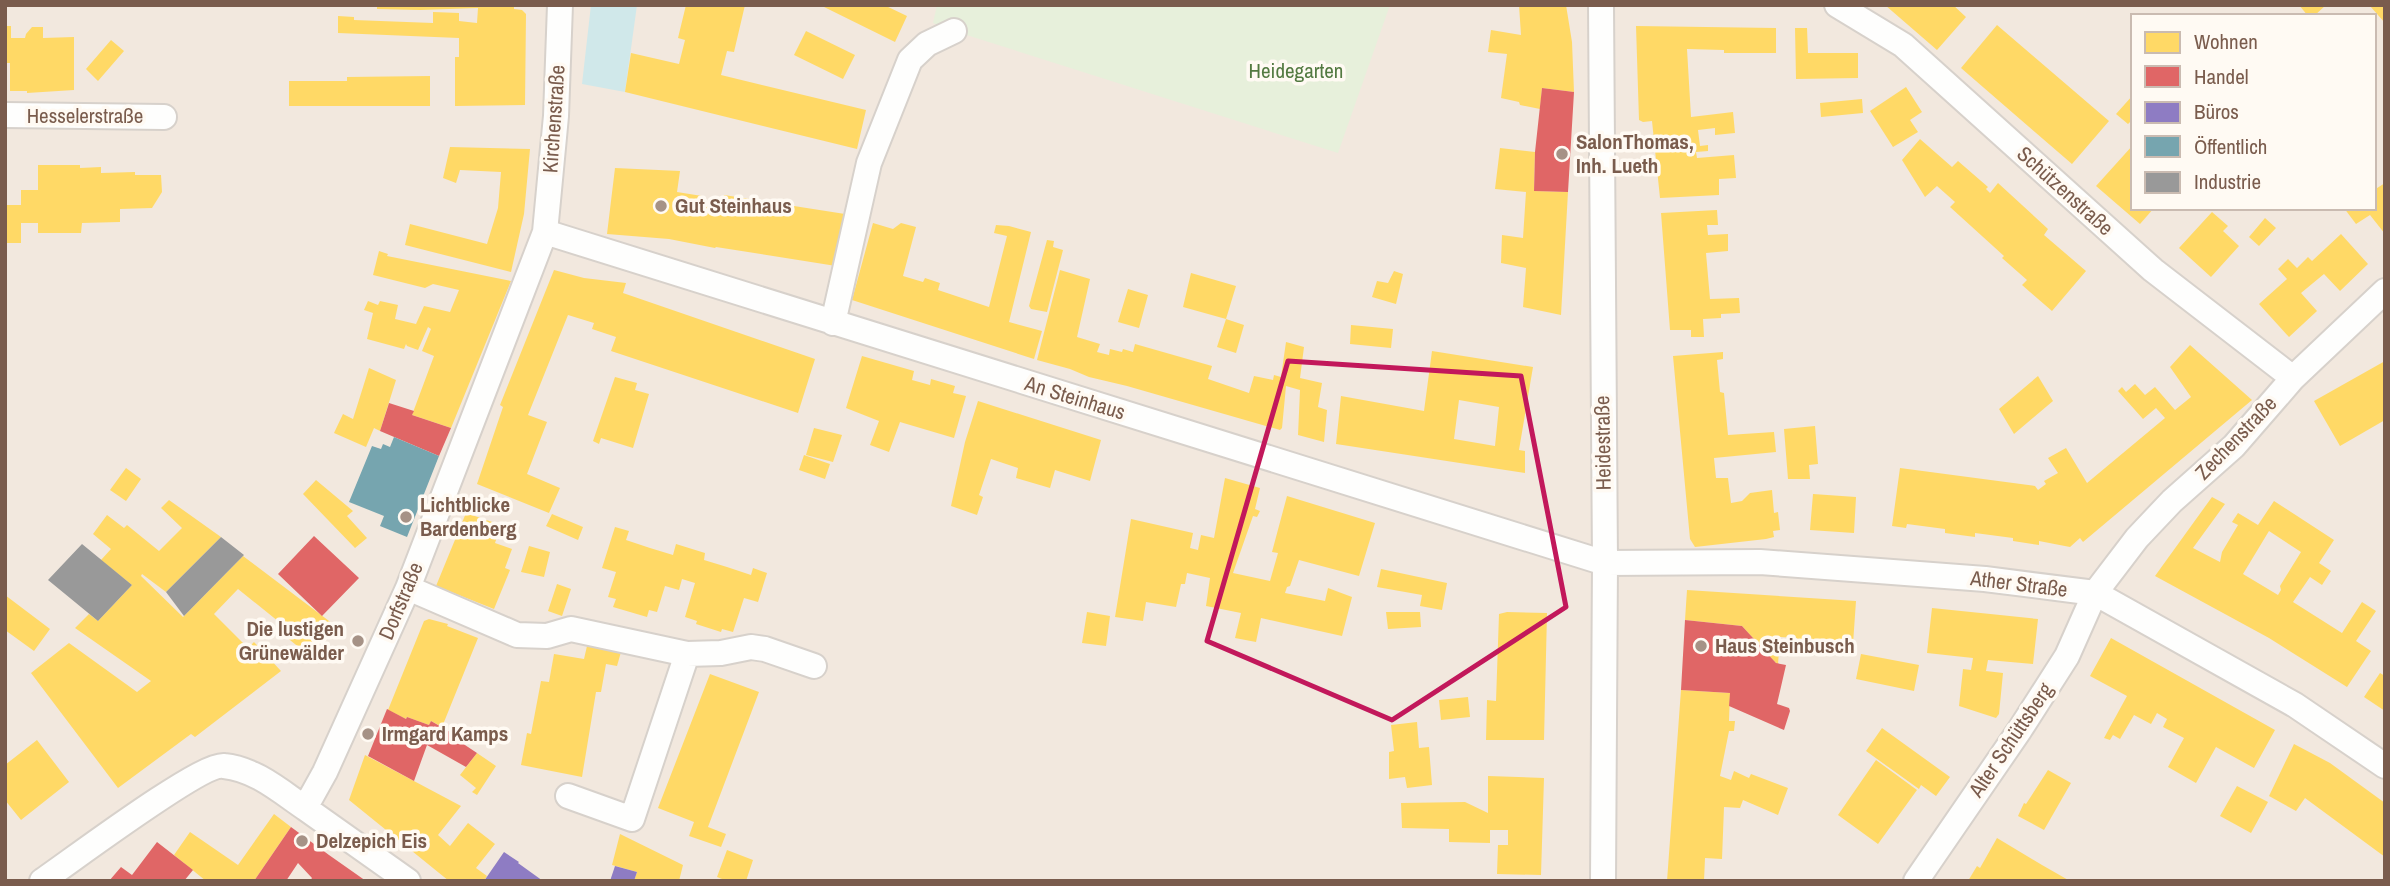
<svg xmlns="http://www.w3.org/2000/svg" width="2390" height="886" viewBox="0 0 2390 886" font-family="'Archivo Narrow',sans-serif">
<rect width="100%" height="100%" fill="#f9f5f0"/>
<path fill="#f2e8de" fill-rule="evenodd" d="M5,5h2380v876h-2380zM2133,16h241v192h-241z"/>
<path fill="#e7f0db" d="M937,5h453l-52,148 -384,-122 -21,-8z"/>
<path fill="#d0e8ea" d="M591,5h46l-12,87 -43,-8z"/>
<path fill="#ffd966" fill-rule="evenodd" d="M377,5h137v4l8,1 4,4 -1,91 -70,1v-49h4v-19l-121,-5v-17l16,1v3l79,3v-11l26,1v8l18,2 1,-15 -58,2 -43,-1z
M686,5h59l-11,47 -7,-1 -6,24 145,35 -9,39 -232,-57 6,-39 48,11 6,-24 -7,-2z
M820,5h64l23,11 -12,26z
M1519,5h47l6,37 2,50 -32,-4 -2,21 -20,-4 -1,-3 -18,-4 6,-44 -19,-2 3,-22 30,5z
M1885,5h68l13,12 -29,33z
M2299,5h27l-12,11h-6z
M2371,5h14v18l-15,-17z
M1997,25l112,96 -37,43 -111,-96z
M5,26h6v12h14l1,-4 6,-7h11v11l31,-1v53l-47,3v-2h-17v-28h-5z
M1636,26l140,2v25h-52v-3l-37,-1 4,68 42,-5 2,21 -20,2v-7l-17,2 2,16 8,-1v6l-12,1 1,6 37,-3 2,23 -17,1v16l-59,3 -8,-77 -9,1 -4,-2z
M1795,28h12l1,25h50v25l-62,1z
M806,31l49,24 -12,24 -49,-24z
M111,40l13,11 -26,30 -12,-12z
M430,76v30h-141v-25h58v-4z
M1906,87l16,25 -12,8 8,12 -25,15 -23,-36z
M2133,95v24l-5,5 -12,-10z
M1862,99l1,14 -42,4 -1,-14z
M1920,139l32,28 6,-6 30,26 -2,2 4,4 8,-10 50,46 -4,6 42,36 -34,40 -30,-26 5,-5 -25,-22 2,-2 -54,-49 5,-5 -18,-16 -12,11 -23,-37z
M2133,145v63h21l-14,16 -44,-38z
M450,147l80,2 -6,65 -13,58 -106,-27 5,-21 77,20 11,-36 3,-36 -41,-2 -4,13 -13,-5z
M1500,148l35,4 -1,39 34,1 -7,123 -38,-8 3,-39 -25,-5 1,-28 21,3 3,-46 -31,-3z
M38,165h42v3l21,-1v6l34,-1v3h26l1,17 -10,16 -32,1v13l-38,1 -1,10h-43v-10h-17v20h-14l-2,-38h16v-15h17z
M615,168l65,3 -3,21 25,4 -1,9 21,3 2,-13 121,19 -9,52 -120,-19 -1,1 -46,-9 -62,-5z
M2385,183v51l-15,-19 -14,9 -12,-16h30v-18z
M1717,210l1,15h-11l1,10 20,-1v17l-22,2 4,46 29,-1 1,15 -19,1v4l-18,1 1,18h-13v-7h-21l-9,-117z
M2212,212l16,14 -5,5 16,15 -28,31 -32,-29z
M2265,218l11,10 -17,18 -10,-9z
M873,223l20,6 8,-6 15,4 -13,49 20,6 2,-4 15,5 -2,7 51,17 18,-71 -13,-3 2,-8 13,1 22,6 -22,90 33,9 -8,28 -182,-59z
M2341,234l27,30 -28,27 -16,-17 -23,19 16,18 -28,26 -30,-33 28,-25 -9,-10 10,-10 9,9 11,-11 4,4z
M1047,240l7,1 -1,6 10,3 -16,62 -16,-3 -2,-3z
M379,251l9,3 -1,2 124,25 -60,147 -39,-13 22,-59 -12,-5 9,-22 -3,-2 -10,23 -11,-4 -1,-2 -2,5 -37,-10 6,-26 -9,-3 4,-9 10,4 2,-4 18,4 -3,14 21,5 8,-18 26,6 9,-22 -26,-6 -8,4 -52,-13z
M554,270l30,8 42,5 -3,10 192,66 -17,54 -187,-62 5,-14 -24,-8 2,-6 -26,-8 -40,100 19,7 -20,52 33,14 -11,25 -72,-29 26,-77 -3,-2z
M1060,270l30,9 -13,58 23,7 -3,8 12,3 1,-6 12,3 1,-3 10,3 2,-8 77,22 -4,13 41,14 5,-17 19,4 1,-5 7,2 5,-35 18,5 -4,31 22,5 -4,24 9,3 -3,32 -26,-7 2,-45 -14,-4 -4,42 -2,2 -153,-44 -38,-9 -19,-8 -33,-9z
M1394,271l9,3 -7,30 -24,-7 5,-16 11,2z
M1191,273l45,13 -10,33 -43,-12z
M1128,289l20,6 -9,33 -21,-6z
M1226,319l18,6 -8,28 -19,-6z
M1351,325l42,4 -2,19 -41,-4z
M2190,345l62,55 -169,142 -3,-4 -10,9 -31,-6v4l-26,-4v-3l-38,-5v4l-30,-4v-4l-38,-5 -1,4 -14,-2 8,-58 135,18 3,4 8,-6 -2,-3 14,-8 -10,-15 18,-10 21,35 78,-65 -9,-10 -13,11 -25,-28 4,-4 4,5 9,-8 10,11 10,-8 20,23 16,-13 -21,-30z
M1432,351l101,16 -14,83 6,1v22l-189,-29 5,-48 83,15zM1459,400l40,7 -4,39 -41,-7z
M1723,352v7l-6,1 3,32 4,1 4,42 46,-3 2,20 -62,6 2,20h12l3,25 11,-2 8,-8 22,-3 2,23 4,-1 2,18 -7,1 1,6 -8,2 -71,8 -5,-8 -17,-183z
M862,356l52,15 -2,9 18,5 1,-6 24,7 -2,7 13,3 -12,42 -54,-16 -11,30 -19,-7 9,-24 -33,-13z
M2385,361v59l-45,26 -26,-45z
M369,368l27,12 -16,51 -6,-3 -8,19 -32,-14 9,-19 10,5z
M2038,376l15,25 -39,33 -15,-25z
M615,377l22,6 -2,7 14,4 -16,54 -32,-10 -2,6 -6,-3z
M978,401l123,39 -11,41 -35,-11 -5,18 -34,-10 2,-10 -27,-9 -12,36 4,2 -6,18 -26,-9 14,-64z
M1815,426l3,38 -9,1 1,14h-22l-4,-50z
M814,428l28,7 -9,27 -27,-7z
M804,455l26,9 -5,15 -26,-9z
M126,468l15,11 -15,22 -16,-11z
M1225,478l35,10 -5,21 5,2 -3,6 -4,-1 -20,57 37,8 8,-28 -6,-1 15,-56 88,27 -16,53 -60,-16 -9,26 -3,1 -2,6 40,8 3,-13 24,9 -10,39 -81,-18 -5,24 -21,-4 6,-25 -35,-7 4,-28 -23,-5 -2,11h-4l-5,23 -30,-5 -3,19 -28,-4 16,-98 62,14 -3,15 8,2 3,-15 13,3z
M316,480l37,31 -6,5 20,22 -12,10 -52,-54z
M1813,494l43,3 -2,36 -44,-3z
M2212,497l13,7 -32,44 27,14 2,-10 16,-27 -6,-3 6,-9 20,12 16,-24 60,39 -15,23 12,8 -9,14 -12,-8 -17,25 49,31 20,-31 14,9 -20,30 15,10 -24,36 -78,-49 -114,-62zM2269,531l32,21 -21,34 1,4 -3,5 -35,-21z
M169,500l52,37 -55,55 -24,-18 -1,2 42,41 60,-61 94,71 -31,26 -21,-17 4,-6 -51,-41 -24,25 34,34 6,-6 27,29 -86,66 -4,-3 -73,54 -87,-115 38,-30 68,49 14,-11 -76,-53 14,-14 9,7 34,-36 -31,-25 10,-11 -18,-15 14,-19 17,13 3,-3 32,26 23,-23 -21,-20z
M466,513l35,12 -6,18 17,6 -7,19 5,2 -16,39 -58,-23z
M552,514l31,13 -5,13 -32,-14z
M615,527l14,4 -3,9 24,8 23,7 3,-11 29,9 -1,7 23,7 24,8 2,-7 14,5 -9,29 -14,-4 -11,34 -11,-3 -1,3 -25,-8 1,-3 -12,-4 10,-34 -13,-4 -3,11 -14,-4 -8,26 -8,-2 -2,7 -34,-10 3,-8 -8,-2 8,-25 -14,-4z
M529,546l21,6 -6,25 -23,-5z
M1381,569l66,14 -5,27 -22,-4 2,-11 -45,-8z
M557,584l14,5 -9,27 -14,-5z
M1687,590l169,11 -3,43 -56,-3v-3l-17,-1 -2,27 -2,-1 -34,-37 -57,-6z
M5,595l45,34 -16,22 -29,-21z
M1932,608l106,11 -5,45 -45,-4 -2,11 17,2 -4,41 -3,4 -37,-12 4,-37 8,1 2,-12 -46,-5z
M1087,612l23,4 -4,30 -24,-3z
M1386,612h34l1,15 -33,2z
M1507,612l40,1 -3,127h-58l1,-40 9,1 3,-87z
M429,619l19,5 -1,2 31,12 -36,89 -11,-6 -2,4 -22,-8 -1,2 -18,-9 36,-89z
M2111,638l164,92 -21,38 -38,-21 -20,36 -28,-16 16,-29 -21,-11 4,-8 -10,-6 -6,11 -17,-9 -14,24 -7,-4 -3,5 -6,-2 23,-42 -37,-20z
M587,646l34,6 -4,14 -11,-2 -5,28h-5l-14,85 -61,-12 6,-32 4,1 10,-53 8,1 5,-28 30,5z
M1861,654l58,11 -5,26 -58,-12z
M2380,673l5,3v35l-21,-14z
M710,674l49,18 -51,135 18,7 -5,13 -32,-11 5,-14 -36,-14z
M1681,690l49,3 -1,28h6l-1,10h-5l-9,45 11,4 3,-9 15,7 2,-4 37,14 -10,27 -35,-15 -3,8 -16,-1 -2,52 -17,-1 -1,23h-37z
M1468,697l2,20 -29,3 -2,-20z
M1417,722l2,26 10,-1 3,38 -25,3 -2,-11 -16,2v-27l5,-1 -3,-26z
M1882,728l68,49 -14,19 -15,-11 -2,4 -53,-38z
M37,740l32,42 -48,38 -16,-20v-35z
M2294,744l36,19 55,40v54l-80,-59 -9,13 -27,-15z
M477,753l19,13 -19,29 -5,-3 4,-4 -16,-13z
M365,755l96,51 -23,29 12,11 18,-23 27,21 -19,24 11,8 -3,5h-35l-100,-81z
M1876,760l41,30 -39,54 -40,-29z
M2048,770l23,13 -27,47 -26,-14 6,-13 2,1z
M1488,776l56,2 -3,97 -44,-1 1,-29h10v-15h-18v13l-41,-1v-13l-47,-1 -1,-25 64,-1 23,11z
M2237,786l31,16 -17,31 -31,-17z
M274,814l17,13 -37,54h-48l-32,-26 16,-23 48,33z
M620,834l63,31 -4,16h-45l3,-9 -25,-7z
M1997,838l45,27 28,16h-102l9,-15 3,2z
M727,850l26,10 -7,21h-19l-10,-4z"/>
<path fill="#e06666" d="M1542,88l32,4 -6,100 -34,-1 1,-39z
M389,403l25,8 -2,4 39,13 -12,28 -59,-25z
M314,536l45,42 -37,38 -44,-42z
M1685,620l57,6 34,37 10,2 -9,39 12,4 1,3 -6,19 -55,-24 1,-13 -49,-3z
M387,709l19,10 1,-2 22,8 2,-4 33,19 -2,3 15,10 -11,14 -39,-22 -13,36 -46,-25z
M291,827l38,28 37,26h-56l2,-3 -14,-15 -12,18h-32z
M157,842l36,28 -9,11h-75l12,-14 11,8z"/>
<path fill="#8e7cc3" d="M504,852l15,10 -1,1 25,18h-59z
M615,866l22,6 -3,9h-24z"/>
<path fill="#76a5af" d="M394,437l45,19 -32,81 -27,-11 4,-10 -35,-14 23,-56 9,3 2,-5 7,3z"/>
<path fill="#999" d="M221,537l23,18 -60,61 -18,-24z
M82,544l50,41 -34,36 -50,-41z"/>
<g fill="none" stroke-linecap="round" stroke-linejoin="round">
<defs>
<path id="street" d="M1601,5l4,558 -2,318
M1837,5l66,40 250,225 140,108
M5,115l159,2
M545,232l1060,331 155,-1 225,17 110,14 200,112 90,61
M833,323l36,-160 41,-103 17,-16 27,-13
M408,588l109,47 30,1 24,-7 116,25 34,-1 30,-6 14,2 49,17
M568,796l64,23 55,-165
M42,881c28,-19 159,-118 182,-115 31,3 56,25 81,42
M408,881l-103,-73 20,-36 83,-184 137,-356 11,-116 4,-111
M1916,881l103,-150 48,-75 28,-63 42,-55 35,-37 62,-55 59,-68 92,-87"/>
</defs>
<use href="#street" stroke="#d7d1cb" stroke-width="28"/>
<use href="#street" stroke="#fefefd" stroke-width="24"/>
</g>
<path fill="none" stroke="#c2185b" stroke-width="5" stroke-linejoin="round" d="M1288,361l233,15 45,231 -174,113 -185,-79z"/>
<g fill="#a69286" stroke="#fffaf3" stroke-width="2.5">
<circle cx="1562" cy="154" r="7"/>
<circle cx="661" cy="206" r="7"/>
<circle cx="406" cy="517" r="7"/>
<circle cx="358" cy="641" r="7"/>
<circle cx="1701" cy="646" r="7"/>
<circle cx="368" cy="734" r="7"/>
<circle cx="302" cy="841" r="7"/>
</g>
<g text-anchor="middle" stroke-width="7" stroke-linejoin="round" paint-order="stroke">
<g font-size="21" fill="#537a41" stroke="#fffaf3">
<text x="1296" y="78">Heidegarten</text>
</g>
<g font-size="21" fill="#7a5c4d" stroke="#fffaf3">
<text x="85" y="123">Hesselerstraße</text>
<text transform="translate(554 119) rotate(-86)" y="7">Kirchenstraße</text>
<text transform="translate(2065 191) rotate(42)" y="7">Schützenstraße</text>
<text transform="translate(1075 398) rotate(17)" y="7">An Steinhaus</text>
<text transform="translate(2236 438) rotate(-46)" y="7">Zechenstraße</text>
<text transform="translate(1603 443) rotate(-91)" y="7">Heidestraße</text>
<text transform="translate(2019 584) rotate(7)" y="7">Ather Straße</text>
<text transform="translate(401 601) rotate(-67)" y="7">Dorfstraße</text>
<text transform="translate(2011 740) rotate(-56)" y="7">Alter Schüttsberg</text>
</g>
<g font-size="21" font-weight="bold" fill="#7a5c4d" stroke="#fffaf3" text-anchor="start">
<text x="1576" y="149">SalonThomas,<tspan x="1576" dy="24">Inh. Lueth</tspan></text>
<text x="675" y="213">Gut Steinhaus</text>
<text x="420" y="512">Lichtblicke<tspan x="420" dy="24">Bardenberg</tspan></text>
<text x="344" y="636" text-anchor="end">Die lustigen<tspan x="344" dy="24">Grünewälder</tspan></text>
<text x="1715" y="653">Haus Steinbusch</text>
<text x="382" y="741">Irmgard Kamps</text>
<text x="316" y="848">Delzepich Eis</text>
</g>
</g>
<rect width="2390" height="886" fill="none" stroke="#7a5c4d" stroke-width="14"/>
<rect x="2131" y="14" width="245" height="196" fill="#fffaf3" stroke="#cabbb1" stroke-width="2"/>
<rect x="2145" y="32" width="35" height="21" fill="#ffd966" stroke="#cabbb1" stroke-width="2"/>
<text x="2194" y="49" font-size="21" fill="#7a5c4d">Wohnen</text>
<rect x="2145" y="66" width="35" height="21" fill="#e06666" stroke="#cabbb1" stroke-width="2"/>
<text x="2194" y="84" font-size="21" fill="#7a5c4d">Handel</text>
<rect x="2145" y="102" width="35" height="21" fill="#8e7cc3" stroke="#cabbb1" stroke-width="2"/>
<text x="2194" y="119" font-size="21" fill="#7a5c4d">Büros</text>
<rect x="2145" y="136" width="35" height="21" fill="#76a5af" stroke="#cabbb1" stroke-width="2"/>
<text x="2194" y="154" font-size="21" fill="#7a5c4d">Öffentlich</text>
<rect x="2145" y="172" width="35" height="21" fill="#999999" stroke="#cabbb1" stroke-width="2"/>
<text x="2194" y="189" font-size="21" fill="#7a5c4d">Industrie</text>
</svg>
